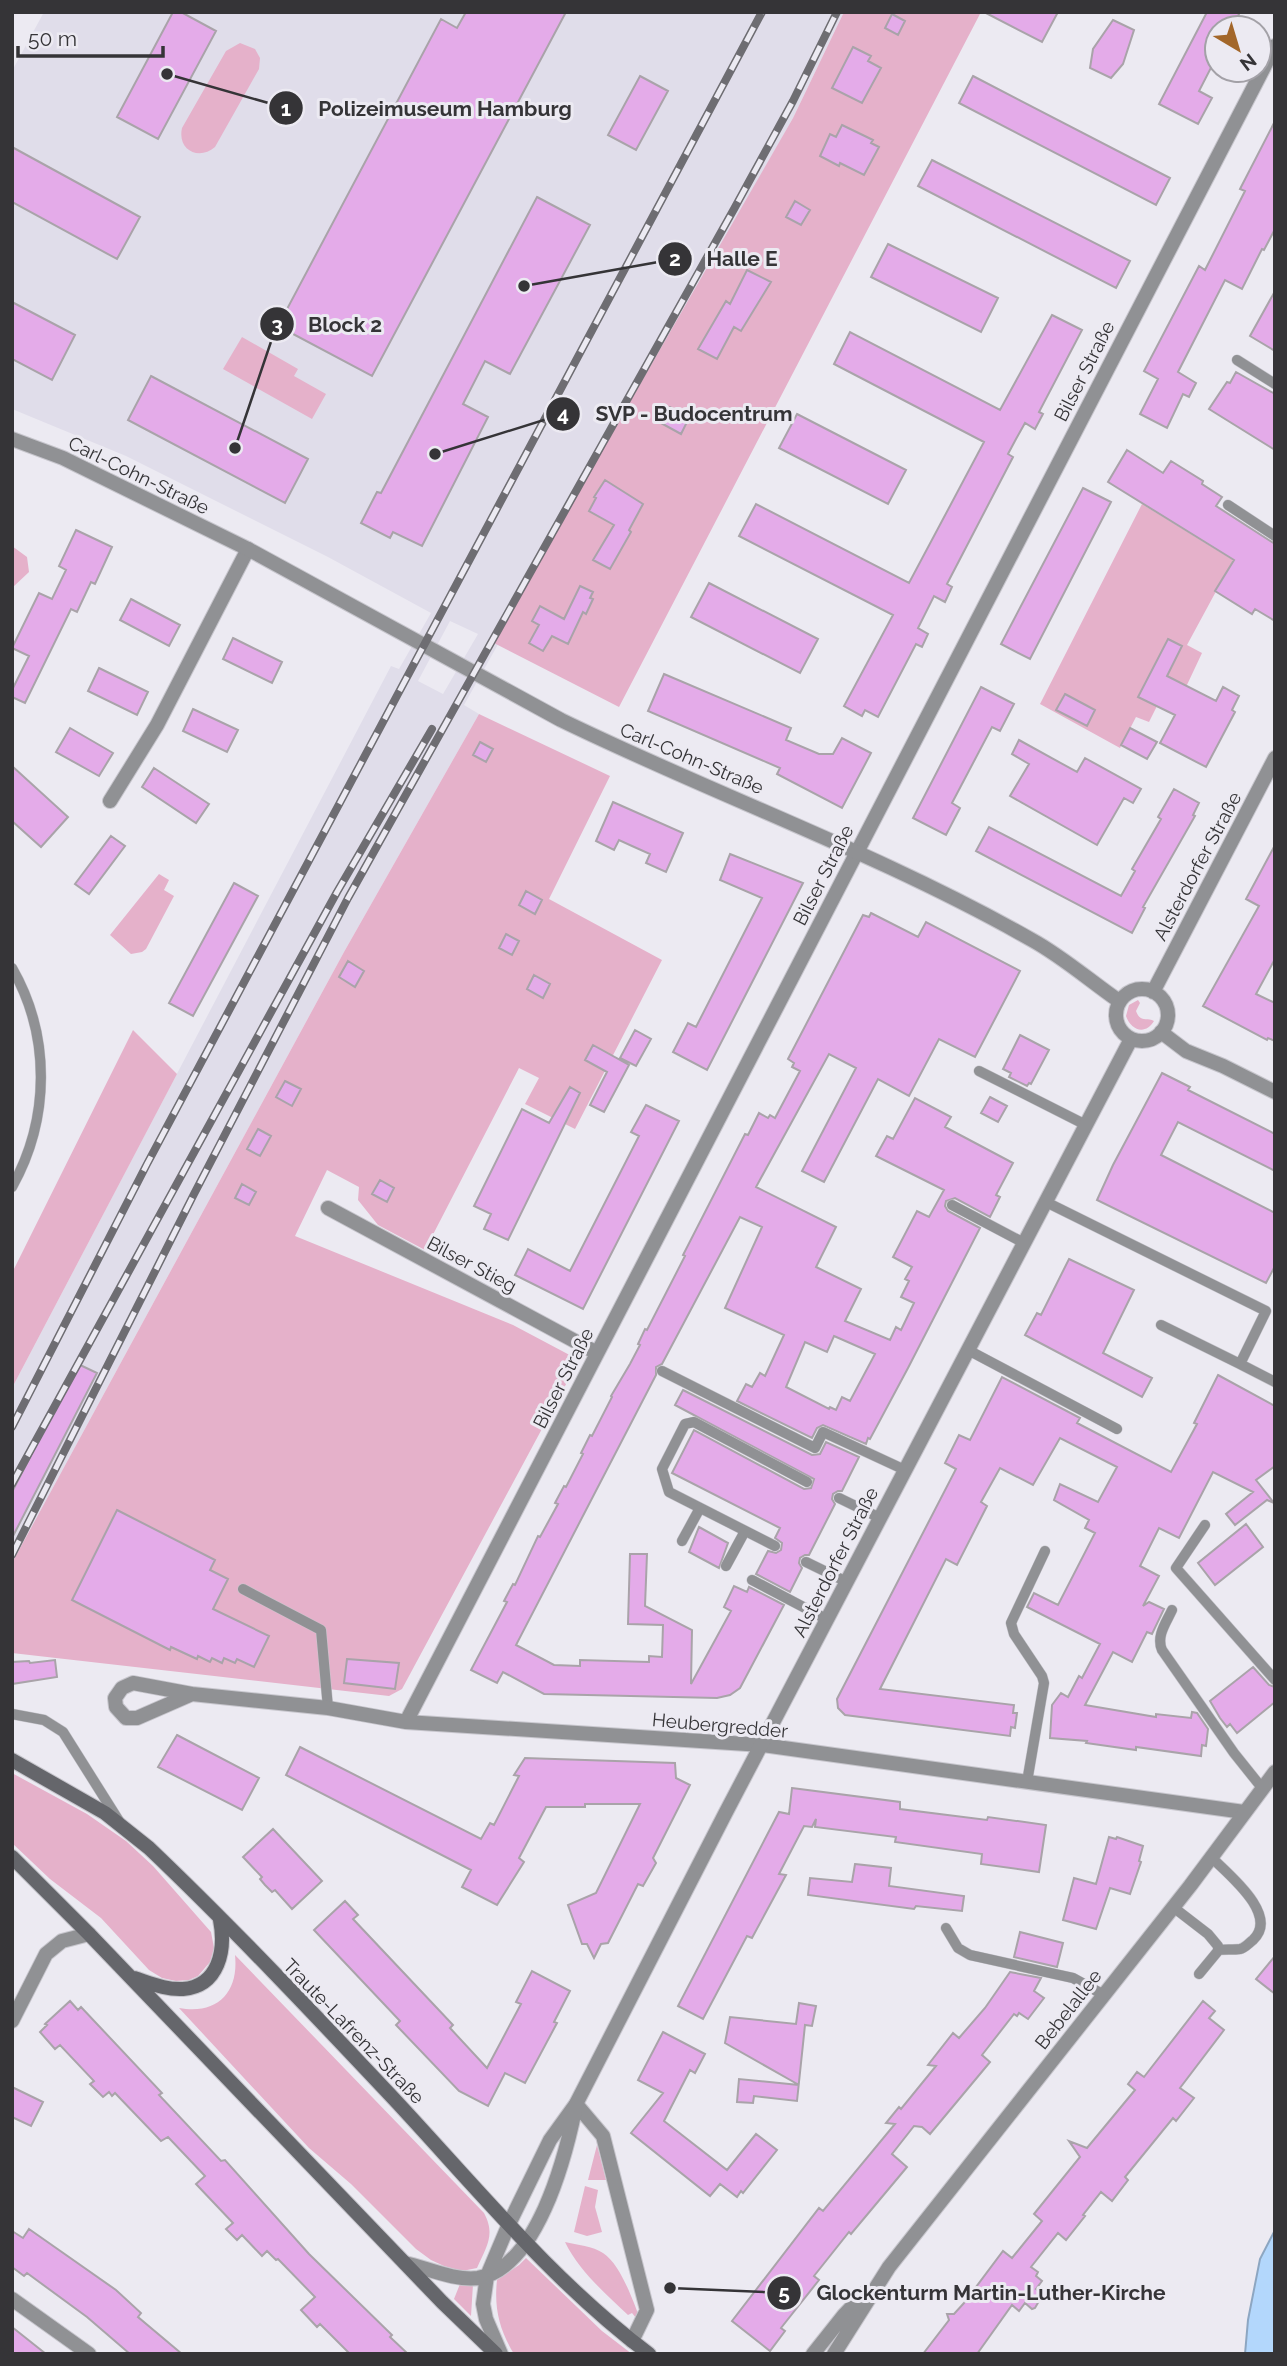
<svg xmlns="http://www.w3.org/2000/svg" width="1287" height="2366" viewBox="0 0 1287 2366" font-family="Raleway,sans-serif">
<rect width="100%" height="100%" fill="#eceaf2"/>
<path fill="#e0ddea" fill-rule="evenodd" d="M44,12h800l-51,106 -329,587 15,9 -135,238 -332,611v-175l379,-722 8,3 32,-56 -103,-56 -202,-101 -114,-47v-338zM450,621l28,13 -35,60 -25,-13z"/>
<path fill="#e5b1ca" d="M844,12h137l-362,695 -127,-65 301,-524z
M240,43l15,6 5,9 -1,11 -44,78c-16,14 -38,3 -33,-19l44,-77z
M242,337l56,32 -4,7 32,18 -14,25 -89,-50z
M1142,504l91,56 -46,85 15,8 -16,34 -16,-7 -21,42 -13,-5 -16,31 -80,-44z
M12,546l15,11 2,15 -17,16z
M479,714l131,62 -61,123 113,61 -87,169 -50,-25 14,-26 -20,-10 -94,182 -47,-25 -20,-25 1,-13 -32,-17 -32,66 218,89 66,35 -177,329 -13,7 -377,-43v-90l332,-611z
M159,874l10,6 -5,10 10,6 -28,53 -4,3 -11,2 -21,-19z
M1138,1000l2,3 -4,8c4,12 11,6 18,10 -8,14 -23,10 -28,-5l3,-11z
M133,1030l44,44 -165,314v-115z
M12,1773l75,41 39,27 27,25 58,66 3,16 -4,14 -12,14 -9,4 -13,1 -14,-3 -13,-8 -48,-52 -51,-39 -38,-36z
M235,1955l249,258c12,22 2,34 -7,55l-15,3 -18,-5 -13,-6 -15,-11 -65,-65 -42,-36 -130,-140c38,7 60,-15 56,-53z
M597,2145l9,35h-18z
M585,2186l13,4 -3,17 7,25 -15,4 -13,-4z
M565,2242c12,3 28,4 38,11 17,11 29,45 36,63l-3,2 -4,-5 -4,2c-23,-22 -49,-44 -63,-73z
M526,2258l76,73 30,23h-118c-15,-25 -20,-46 -17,-74l22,-15z
M460,2284h13l-2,32 -17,-17z"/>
<path fill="#b3d7fc" stroke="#8da6c1" stroke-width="2" d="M1275,2230v124h-30l3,-34 12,-61z"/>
<path fill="#e4abe9" stroke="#a9a3a9" stroke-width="2" fill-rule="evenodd" d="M173,12h8l35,19 -58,108 -41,-22z
M466,12h100l-194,364 -94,-50 163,-307 16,9z
M984,12h74l-16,30z
M1207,12h33l-8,16h-15v28l-18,35 13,7 -14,26 -39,-20z
M892,14l13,7 -7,14 -13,-7z
M1113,20l21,10 -11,34 -12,14 -21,-10 3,-19z
M853,47l18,9 -3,5 13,7 -19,35 -30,-15z
M640,76l28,15 -32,59 -28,-15z
M973,76l197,102 -14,27 -197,-102z
M1275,121v108l-11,21 -2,-1 -20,40 -17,-9 -47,92 18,11 -7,14 -6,-3 -16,34 -27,-14 18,-35 -14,-8 55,-105 6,4 40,-79 -5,-2z
M842,125l31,15 -2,3 8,4 -15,28 -24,-12 -1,3 -19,-10 10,-22 6,3z
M12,147l128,70 -23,42 -105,-57z
M932,160l198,101 -14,27 -198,-102z
M537,197l53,28 -80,149 -25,-13 -22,43 25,13 -66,129 -29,-14 -3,6 -29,-15 16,-31 4,1z
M795,201l15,9 -9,15 -15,-8z
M888,244l110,54 -17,34 -110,-55z
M747,270l24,12 -30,49 -7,-4 -17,32 -19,-10 28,-48 4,3z
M1275,291v60l-25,-15z
M12,302l63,33 -23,45 -40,-21z
M1052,315l30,15 -43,82 4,2 -8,15 -10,-6 -9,16 -8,15 5,3 -66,127 5,3 -7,15 -11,-6 -16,32 10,6 -6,13 -6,-3 -38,73 -13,-7 -3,6 -18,-10 49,-91 -154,-79 17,-32 153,79 75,-141 -150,-78 16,-32 150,78z
M1236,372l39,22v56l-66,-41 18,-27 3,1z
M151,376l157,83 -23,44 -157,-83z
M670,407l19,11 -8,16 -20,-11z
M797,414l109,56 -18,34 -109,-56z
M1127,450l36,23 8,-12 32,20 -1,3 20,13 -6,9 59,38v77l-20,-12 -3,5 -37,-23 19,-31 -126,-78z
M605,480l38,24 -14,26 2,2 -21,37 -17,-9 21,-35 -25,-14 7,-13 -2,-1z
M1083,488l28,14 -81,157 -29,-15z
M76,530l36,17 -17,37 -4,-2 -14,30 -6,-3 -46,94 -13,-6v-7l17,-34 -17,-8 27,-55 13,6 14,-29 -7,-4z
M709,583l109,56 -18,34 -109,-56z
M580,586l13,6 -3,6 3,1 -7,15 -3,-2 -15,32 -16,-8 -9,15 -14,-8 10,-18 -7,-4 8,-15 24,13z
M131,599l49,26 -11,21 -49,-26z
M233,638l49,24 -10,21 -49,-24z
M1168,639l14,7 -15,30 49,25 7,-14 16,9 -7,14 3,2 -29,55 -46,-24 15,-28 -37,-18z
M99,668l49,24 -11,23 -49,-24z
M664,674l127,54 -5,12 33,14h14l9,-16 29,15 -29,55 -65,-34 3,-6 -132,-57z
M981,687l33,17 -14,27 -8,-4 -40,76 8,5 -14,27 -33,-17z
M1065,694l30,16 -8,16 -31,-16z
M193,709l45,21 -11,22 -44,-21z
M70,728l43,25 -14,23 -43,-24z
M1130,728l27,14 -10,17 -26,-14z
M1019,740l58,32 8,-14 56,31 -8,14 -9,-5 -27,47 -87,-49 19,-32 -17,-10z
M480,742l13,7 -7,13 -13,-7z
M12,766l56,51 -27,30 -29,-26z
M154,768l55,36 -13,19 -54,-36z
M1174,789l25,14 -6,12 2,1 -52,91 2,1 -13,25 -156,-82 13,-24 132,69 14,-25 -3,-2 29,-50 -3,-2z
M613,802l70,31 -17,39 -20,-9 4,-9 -18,-8 -13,-6 -5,10 -18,-9z
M111,836l14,10 -36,48 -14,-10z
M1275,845v114l-19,35 19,9v38l-7,-3 -1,2 -64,-34 56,-100 -13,-7z
M730,854l73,29 -96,187 -34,-18 15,-29 8,4 66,-129 -42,-18z
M234,883l24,13 -65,120 -24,-13z
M526,891l16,9 -7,14 -16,-9z
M871,913l47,24 8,-15 94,49 -45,86 -36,-18 -30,57 -31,-17 -54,103 -22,-11 54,-103 -27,-14 -73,133 80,40 -20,40 45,22 -16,32 45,19 6,-13 5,3 13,-27 -13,-6 8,-16 -4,-2 7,-12 -19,-10 24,-46 12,6 15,-27 -68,-34 11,-20 6,3 22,-41 36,19 -6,10 68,36 -17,32 4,2 -10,20 -35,-19 -9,3 -1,5 3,5 32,17 -72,140 -38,71 -2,-1 -2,6 -43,-19 -6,3 -5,10 -75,-37 9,-17 6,3 8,-14 5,3 19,-41 -59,-27 37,-81 -22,-10 -78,147 -6,3v8l-140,270 38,20 26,1v-6l69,2v-6l13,1 1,-32 -35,-1 2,-70h17l-2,52 47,24 -1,54 40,-73 -7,-4 10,-21 13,6 2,-5 35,18 -44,83 -10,7 -13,3 -173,-4 -41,-22 -6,11 -26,-13 36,-68 -3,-1 9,-17 2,1 23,-49 2,1 18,-33 -3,-1 9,-17 2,1 17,-33 -2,-1 9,-18 2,1 20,-39 -1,-1 19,-32 10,-19 -2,-1 7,-15 2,1 38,-74 -2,-1 62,-121 3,1 11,-22 9,5 2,-3 5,3 25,-47 -8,-4 2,-4 -6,-4 75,-144 6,2zM834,1336l41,18 -25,47 -8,-4 -6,13 -6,-3 -1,2 -43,-22 19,-45 22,10z
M506,934l13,7 -7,14 -13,-7z
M348,961l16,10 -9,16 -16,-10z
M534,975l16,9 -7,14 -16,-9z
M635,1030l16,9 -15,27 -16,-8z
M1020,1035l29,15 -18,34 -2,-1 -2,3 -18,-9 2,-4 -8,-4z
M593,1045l36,20 -25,47 -14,-7 17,-33 -22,-12z
M1162,1073l28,14 -2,3 87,44v37l-97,-49 -17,33 114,58v53l-9,17 -169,-83 16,-35z
M285,1081l16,8 -9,17 -16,-9z
M570,1087l10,6 -72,147 -24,-11 7,-15 -17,-8 48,-97 27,14z
M990,1097l17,9 -9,16 -17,-9z
M646,1105l33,16 -96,188 -68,-34 13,-26 42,22 69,-135 -8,-4z
M258,1129l13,7 -11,20 -13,-7z
M380,1180l14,8 -7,14 -15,-8z
M242,1184l14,8 -7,13 -14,-7z
M1069,1259l65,31 -31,63 49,25 -10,19 -117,-62 12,-22 4,2z
M78,1364l19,9 -85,165v-46z
M1218,1375l57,31v60l-19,14 18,23 -7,-3 -32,25 -9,-11 27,-22 -40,-20 -34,66 -20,-10 -19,38 19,10 -16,30 6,-4 15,7 -12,25 -5,-2 -15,30 -19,-10 -28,53 71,12v-3l35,4 1,-6 5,1 11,16 -2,17 -4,-1 -1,11 -65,-9v3l-50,-7 1,-2 -37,-3 2,-33 9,-12 7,4 11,-21 3,2 18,-34 -73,-37 7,-14 24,12 37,-72 -10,-5 4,-8 -35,-20 6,-16 38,18 19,-35 -57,-29 -27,47 -33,-17 -19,34 6,4 -30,59 -11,-6 -66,130 134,16 -1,8h4l-2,15 -4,-1 -1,9 -165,-21 -7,-7 -1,-9 119,-230 -11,-6 14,-28 11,5 32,-63 78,41 -3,5 94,49 26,-48 -3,-1z
M683,1390l129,65 8,-1 6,-12 33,15 -17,34h-4l-5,3 -1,5 3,5 -26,51h-4l-5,3 -1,5 3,5 -12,24 -34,-18 12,-23 8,2 5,-3 1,-7 -7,-5 5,-10 -108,-55 22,-43 110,59 7,-1 3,-9 -139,-74z
M117,1510l98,50 -5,10 18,9 -15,30 56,27 -15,31 -17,-8 -2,4 -11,-5 -2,5 -10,-5 -2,4 -12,-6 -1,3 -26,-12 -1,3 -98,-50z
M1246,1524l17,23 -48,38 -17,-22z
M699,1527l29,16 -9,25 -30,-16z
M347,1659l52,4 -4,26 -51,-6z
M55,1660l2,17 -45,7v-22l17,-1 1,2z
M1253,1667l16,18 6,2v15l-38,31 -7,-9 -3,3 -7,-9 -10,-17z
M177,1735l82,43 -17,32 -84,-43z
M300,1747l181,92 9,-16 4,2 25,-49 -5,-1 11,-17 150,5 1,15 14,7 -37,73 3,5 -13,23 -5,-2 -30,59 -7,1 -7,14 -7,-14h-5l-14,-39 28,-12 44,-89h-55v3h-39l-27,51 5,4 -27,43 -35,-18 9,-17 -185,-95z
M792,1788l108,14v7l87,11 1,-3 58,8 -7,47 -58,-8 1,-10 -87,-12 1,-5 -81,-10 1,-8 -4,8 -8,-1 -25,48 7,1 -34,63 -5,-2 -44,83 -25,-13 101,-194 10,2z
M273,1829l49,52 -30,28 -17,-19 -3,2 -7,-7 -5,-6 2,-2 -19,-20z
M1109,1837l7,2 1,-2 26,9 -4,15 2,1 -11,32 -20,-6 -14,41 -33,-9 11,-42 22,6z
M855,1864l36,4 -2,18 75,10 -2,15 -46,-5 -2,3 -106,-14 2,-17 42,4z
M345,1901l13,14 -5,4 100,106 -3,3 37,40 34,-64 -5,-2 16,-31 38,20 -16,31 3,1 -32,60 -20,-10 -17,33 -29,-15 -63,-66 4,-4 -86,-91z
M1020,1932l43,11 -6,24 -43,-10z
M1275,1956v38l-19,-15z
M1010,1972l31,6 -7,13 10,7 -16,21 -9,-6 -2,3 -3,-2 -32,41 8,7 -60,72 -8,-7 -8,-1 -22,28 15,13 -56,67 -2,-2 -35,44 5,4 -38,48 4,3 -15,20 -38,-30 87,-113 4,3 72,-87 -9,-1 13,-16 2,2 35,-43 -8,-1 25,-32 6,5 26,-30z
M70,2001l8,9 3,-3 81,86 -3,2 62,66 4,-1 84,94 83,81 -2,2 18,17h-58l-30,-30 -3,3 -16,-17 14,-13 -37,-38 -2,1 -9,-9 -5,5 -20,-21 -5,5 -11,-11 7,-6 -37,-39 9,-8 -37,-39 -7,4 -46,-48 -3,3 -3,-4 -6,5 -13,-13 4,-3 -34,-36 -5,4 -15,-17 7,-7 -2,-1z
M1203,2001l12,10 -6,7 15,12 -44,58 14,10 -18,23 -3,-3 -48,59 3,3 -16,21 -11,-9 -18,23 2,1 -19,24 -8,-7 -27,34 7,5 -2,4 6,5 -6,8 7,5 -8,14 -3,1 -7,-6 -6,8 -7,-6 -35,49h-54l26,-34 -2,-6h7l10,-11 39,-52 9,7 30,-37 -8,-7 46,-57 -11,-16 18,7 48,-58 -7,-6 9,-12 7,5z
M799,2003l17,3 -4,20 -7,-1 -8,76 -43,-5 -1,7 -16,-1 2,-23 60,6 -74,-42 5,-26 66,7z
M663,2032l42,22 -10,19 -5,-3 -26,51 63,49 29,-36 21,16 -34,43 -2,-2 -4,6 -17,-13 -10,12 -79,-63 32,-40 -25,-13z
M12,2087l31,15 -12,24 -19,-9z
M29,2229l87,61 25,23 -3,4 44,37h-52l-43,-37 -60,-44 -3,3 -12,-9v-36l11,7z
M12,2327l34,27h-34z"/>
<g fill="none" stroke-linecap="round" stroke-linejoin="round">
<defs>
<path id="service" d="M1237,360l38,24
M1228,505l47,31
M12,968c39,68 38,151 0,219
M979,1071l107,54
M1046,1202l220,109 -26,53 35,18
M952,1205l72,38
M1161,1325l79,39
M968,1350l149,79
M662,1371l153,77 8,-16 82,38
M839,1498l41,20
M1205,1525l-29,43 99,112
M682,1541l18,-33
M775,1546l-106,-54 -7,-23 23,-45 9,-2 113,60
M806,1562l41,20
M726,1566l19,-35
M752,1580l76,40
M243,1589l78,41 7,78
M1172,1610c-6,13 -16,26 -10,40l72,103 28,35
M12,1714l32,6 19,12 56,89
M1027,1782l17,-99 -2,-7 -28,-42 -3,-11 34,-72
M1211,1857c17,17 69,58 42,83 -4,3 -8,8 -13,9 -7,1 -15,0 -22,1
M1173,1907l35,27 10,12v5l-19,23
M946,1928l12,20 12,7 103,23 31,17"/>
<path id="minor" d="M110,801l47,-76 91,-176
M328,1208l269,145
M192,1694l-55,24h-11l-10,-11 -1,-9 7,-10 11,-5 59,11 136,14 78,14 356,23 482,67
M406,1722l869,-1676
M12,2021l34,-67 16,-13 27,-7
M576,2104l27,32 44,174 -15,31
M12,2299l77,55"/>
<path id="tertiary" d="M12,439l51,19 185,91 313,171c156,76 320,134 471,220 31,17 58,41 87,61
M1116 1015a26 26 0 1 1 52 0a26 26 0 1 1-52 0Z
M1153,992l122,-234
M1161,1032l25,19 37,15 52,26
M405,2263c22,5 50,18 73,15 59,-10 87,-120 97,-168
M501,2354l-15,-35 -3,-15 4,-28 22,-52 41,-84 26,-36 149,-290 406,-775
M813,2354l31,-39 23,-24
M834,2354l55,-87 301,-381 85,-114"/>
<path id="secondary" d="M12,1760l93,53 44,35c84,80 165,166 245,251 82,88 158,182 255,255
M12,1857l77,77 353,368 54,52
M134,1978c16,5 32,12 49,11 36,-3 43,-39 37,-69"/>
</defs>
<use href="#service" stroke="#c7c6cd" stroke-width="11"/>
<use href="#minor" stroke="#c7c6cd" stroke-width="16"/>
<use href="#tertiary" stroke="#c7c6cd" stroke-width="16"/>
<use href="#secondary" stroke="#c7c6cd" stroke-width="16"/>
<use href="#service" stroke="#909194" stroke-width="10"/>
<use href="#minor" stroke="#909194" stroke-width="14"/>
<use href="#tertiary" stroke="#909194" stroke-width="14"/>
<use href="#secondary" stroke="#65666b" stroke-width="14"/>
<defs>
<path id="rail" d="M12,1427l135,-263 615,-1152
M12,1484l325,-592 95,-163
M12,1555l182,-361 154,-296 386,-689 59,-108 44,-89"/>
</defs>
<use href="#rail" stroke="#6e6d72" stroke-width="8"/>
<use href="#rail" stroke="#eceaf2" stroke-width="5" stroke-dasharray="16" stroke-linecap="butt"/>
</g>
<g text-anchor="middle" stroke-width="6" stroke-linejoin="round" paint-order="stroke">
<g font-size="19" fill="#353437" stroke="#eceaf2">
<text transform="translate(1084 371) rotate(-63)" y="7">Bilser Straße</text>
<text transform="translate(139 475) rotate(26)" y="7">Carl-Cohn-Straße</text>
<text transform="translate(692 758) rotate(23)" y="7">Carl-Cohn-Straße</text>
<text transform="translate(1197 866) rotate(-62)" y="7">Alsterdorfer Straße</text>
<text transform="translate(823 875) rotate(-63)" y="7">Bilser Straße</text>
<text transform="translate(472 1264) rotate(28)" y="7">Bilser Stieg</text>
<text transform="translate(563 1378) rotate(-63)" y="7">Bilser Straße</text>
<text transform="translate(835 1562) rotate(-63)" y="7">Alsterdorfer Straße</text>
<text transform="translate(720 1725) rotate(5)" y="7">Heubergredder</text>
<text transform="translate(1068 2009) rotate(-52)" y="7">Bebelallee</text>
<text transform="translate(354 2031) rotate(46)" y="7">Traute-Lafrenz-Straße</text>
</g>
</g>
<path fill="none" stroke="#353437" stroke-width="2.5" d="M167 74L286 108M524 286L675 259M235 448L277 324M435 454L563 414M670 2288L784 2293"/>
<g fill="#353437" stroke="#eceaf2" stroke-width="2.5">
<circle cx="167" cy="74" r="7"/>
<circle cx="524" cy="286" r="7"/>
<circle cx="235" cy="448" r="7"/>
<circle cx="435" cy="454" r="7"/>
<circle cx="670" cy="2288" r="7"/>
<circle cx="286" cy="108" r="18"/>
<circle cx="675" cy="259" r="18"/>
<circle cx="277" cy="324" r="18"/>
<circle cx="563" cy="414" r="18"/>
<circle cx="784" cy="2293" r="18"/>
</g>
<g font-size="21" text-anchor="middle" font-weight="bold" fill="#fff">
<text x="286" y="116">1</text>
<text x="675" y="266">2</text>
<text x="277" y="332">3</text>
<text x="563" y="421">4</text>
<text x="784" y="2300">5</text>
</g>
<g font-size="21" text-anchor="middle" font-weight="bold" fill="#353437" stroke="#eceaf2" stroke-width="6" stroke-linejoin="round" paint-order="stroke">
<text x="445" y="116">Polizeimuseum Hamburg</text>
<text x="742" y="266">Halle E</text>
<text x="345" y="332">Block 2</text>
<text x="694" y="421">SVP - Budocentrum</text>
<text x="991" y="2300">Glockenturm Martin-Luther-Kirche</text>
</g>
<rect width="1287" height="2366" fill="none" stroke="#353437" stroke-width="28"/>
<g transform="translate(1238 49) rotate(142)"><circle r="33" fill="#eceaf2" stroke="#a3a1a7" stroke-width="2"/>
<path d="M0-5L12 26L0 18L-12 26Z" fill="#a3672a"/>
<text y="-10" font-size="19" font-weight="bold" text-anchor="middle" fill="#353437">N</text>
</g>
<path d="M18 46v10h145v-10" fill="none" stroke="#353437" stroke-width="3.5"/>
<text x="28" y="46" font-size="21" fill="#353437" stroke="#eceaf2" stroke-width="5" paint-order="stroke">50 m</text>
</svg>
